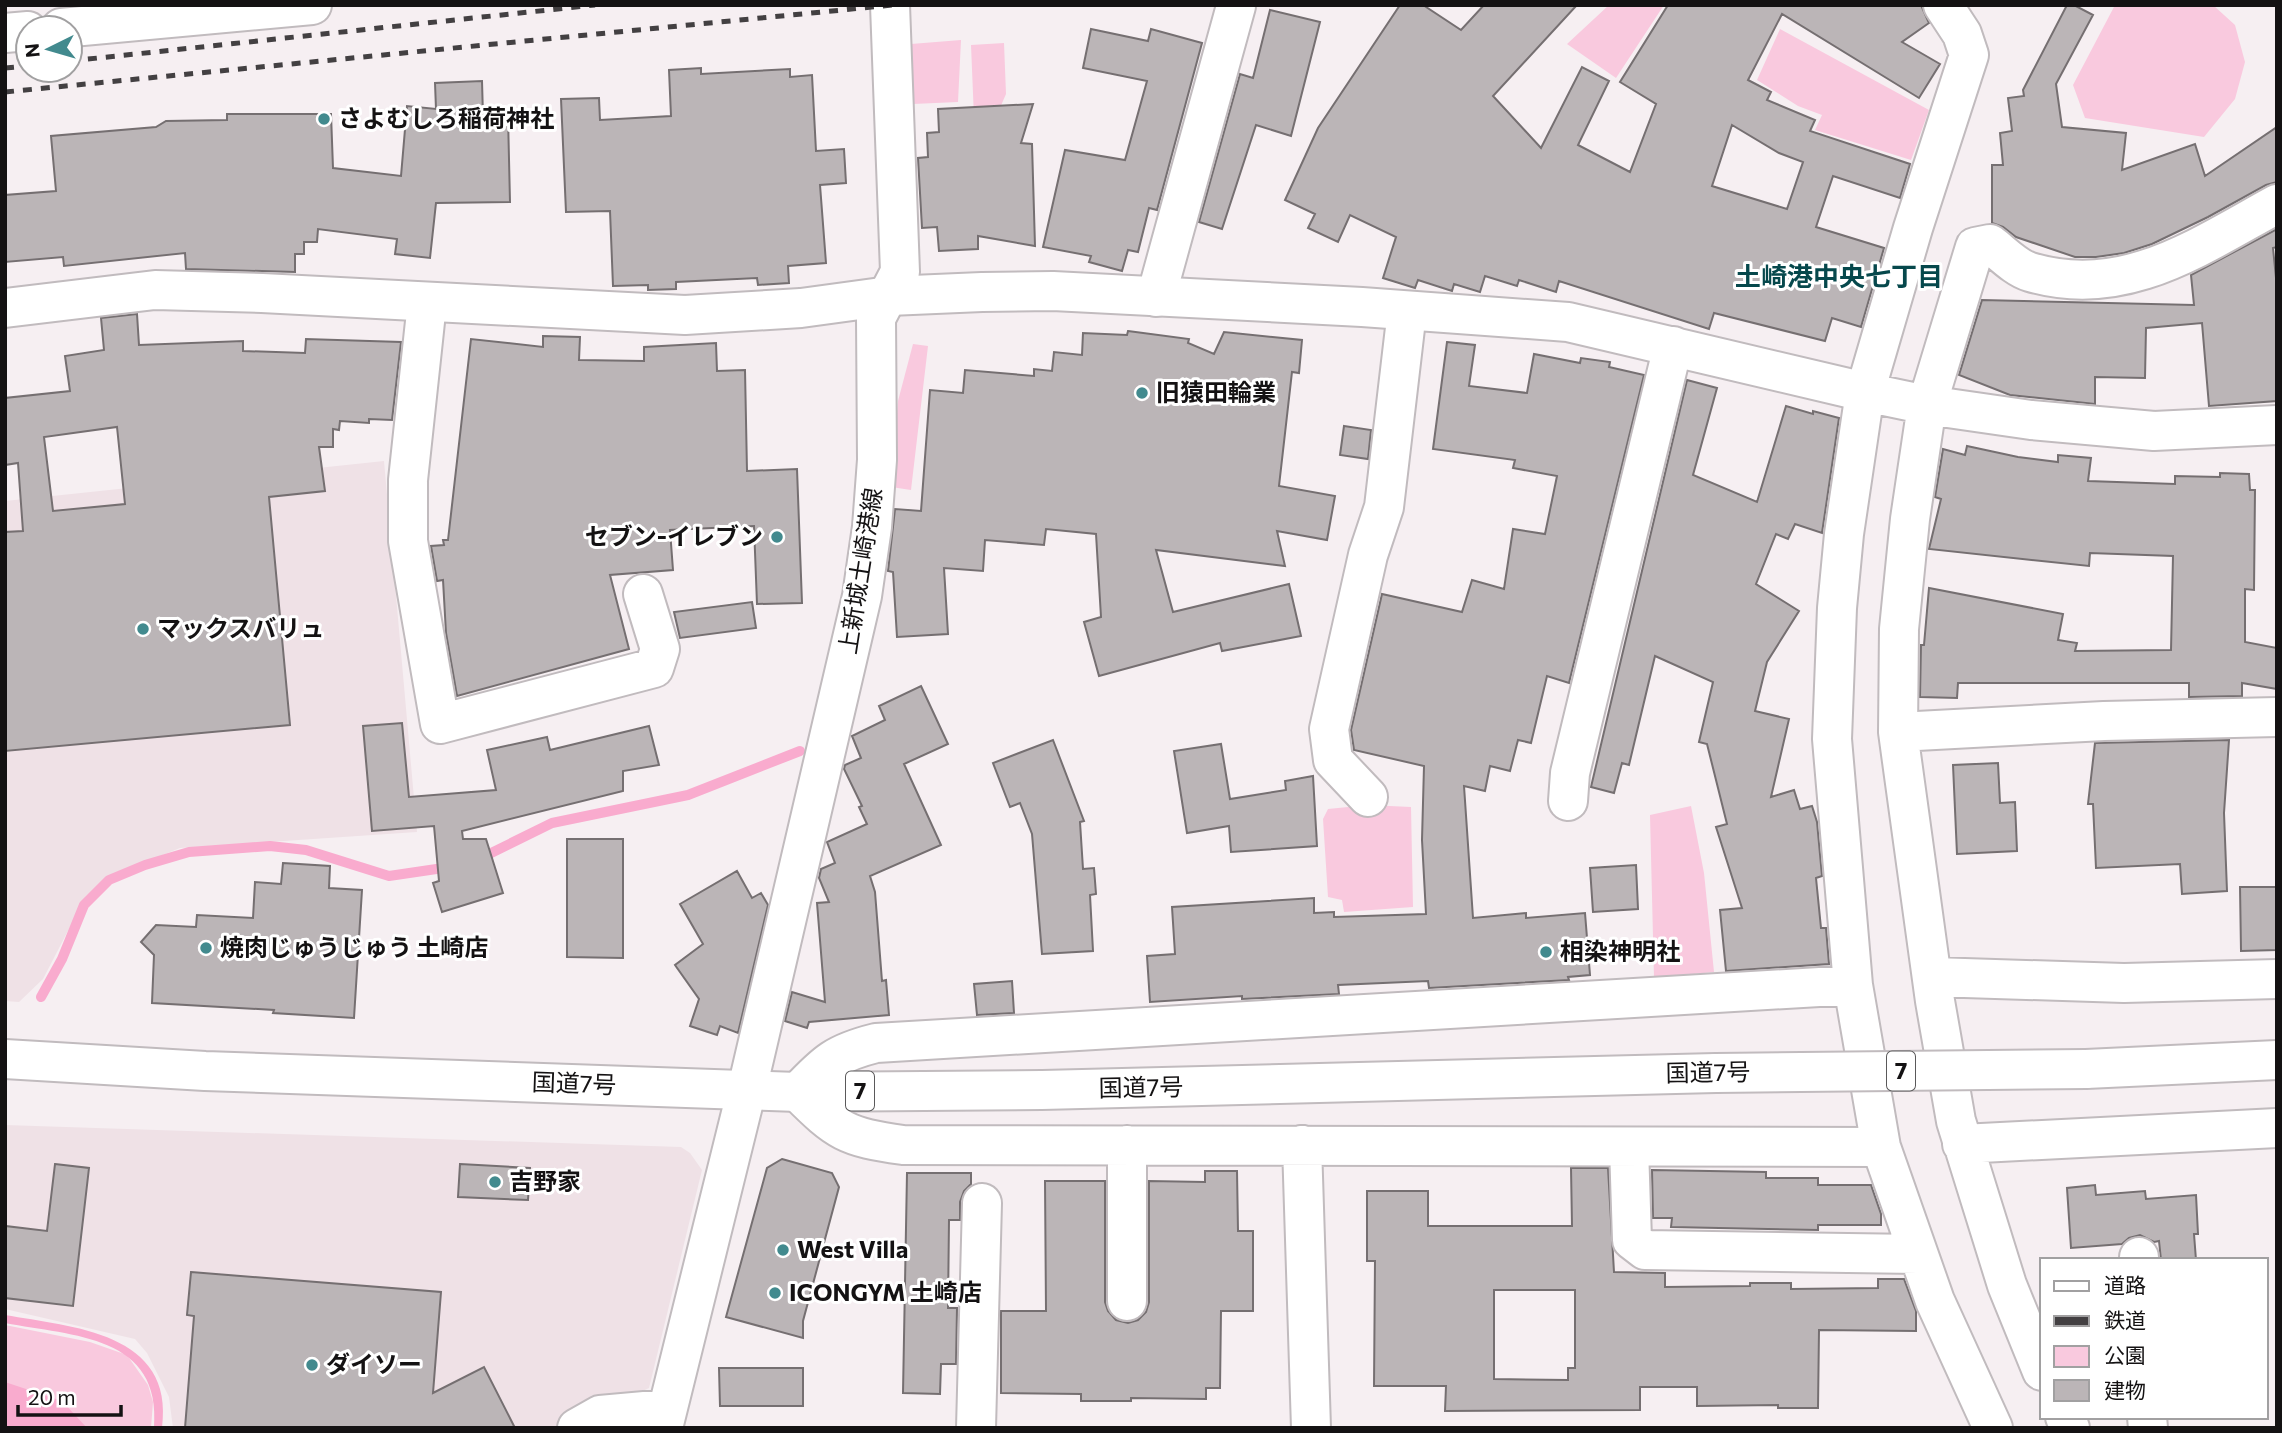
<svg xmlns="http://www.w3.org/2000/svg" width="2282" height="1433" viewBox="0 0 2282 1433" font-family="Commissioner,'Noto Sans JP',sans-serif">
<rect width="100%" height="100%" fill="#f6eff2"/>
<path fill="#efe1e6" d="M384,461l33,371 -237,16 -67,27 -27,21 -43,83 -24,23 -14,-1v-500z
M5,1125l676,22 9,6 12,17 -53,218 -84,40h-392l-4,-31 -22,-44 -12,-14 -130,-30z"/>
<path fill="#f9c9de" d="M1609,5h55l-48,73 -49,-34z
M2115,5h98l22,20 10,37 -10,37 -31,38 -119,-19 -12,-33z
M1780,29l149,81 -18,50 -96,-30 7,-15 -24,-9 -41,-26z
M961,40l-3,62 -45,2 -2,-60z
M1004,43l2,51 -13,30 -19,-6 -3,-73z
M913,344l15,2 -17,144 -20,-3 7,-86z
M1368,805l43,2 2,100 -69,5 -2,-12 -14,-3 -5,-78 5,-10z
M1691,806l13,67 10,99 -60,6 -4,-163z
M5,1325l85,17 37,13 21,30 5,17 -2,26h-146z"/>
<path fill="#f9abce" d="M5,1315c67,12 170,17 157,113h-8c8,-93 -81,-92 -149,-105z
M5,1382l57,19 25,27h-82z"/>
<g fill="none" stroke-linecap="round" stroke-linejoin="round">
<path stroke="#f9abce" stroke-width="10" d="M479,859l73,-36 136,-28 112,-44
M41,997l21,-38 22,-54 25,-25 36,-15 44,-13 81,-6 36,4 83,26 61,-9"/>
</g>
<path fill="#bbb5b7" stroke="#756f71" stroke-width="2" fill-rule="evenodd" d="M1400,5h23l38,25 23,-25h93l-84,91 48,52 41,-81 27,14 -31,64 52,27 26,-68 -36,-22 48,-77h253l8,18 -27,19 38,22 -21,34 -137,-84 -34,66 23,12 -4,8 48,20 -5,11 100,33 -10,34 -67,-22 -17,51 68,21 -23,79 -29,-9 -7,23 -111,-28 -5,16 -150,-48 -3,11 -37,-12 -2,6 -32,-10 -5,16 -26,-8 -2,7 -34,-11 -3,8 -32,-10 13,-41 -46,-22 -12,27 -30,-14 7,-14 -30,-14 33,-72zM1732,125l47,28 24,9 -16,47 -75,-23z
M2067,5h7l19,10 -37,69 6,43 64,6 -4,37 73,-26 10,32 72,-49v55l-11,3 -58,32 -56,27 -28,9 -28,4h-21l-59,-20 -13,-10 -11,-4v-58h11l-3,-32 12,-2 -4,-33 16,-2 -1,-6z
M1270,10l50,12 -29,114 -35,-11 -34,104 -23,-7 41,-148 13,4z
M1091,29l57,12 3,-12 51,14 -45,167 -8,-2 -11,44 -10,-2 -6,21 -33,-9 2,-6 -48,-9 22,-97 60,10 22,-79 -64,-13z
M701,68v6l89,-5v8l22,-2 4,76 28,-2 2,34 -26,2 6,78 -38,3 1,17 -31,2 -1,-7 -81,4v7l-28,1v-5l-35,1 -3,-75 -44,1 -5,-113 38,-1 1,22 71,-4 -2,-46z
M482,81l1,35h25l2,86 -74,1 -6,55 -35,-4 2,-15 -79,-10 -1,13h-13v12h-9v18l-109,-3 -1,-16 -121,13 -1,-9 -58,5v-67l51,-4 -5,-55 105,-9 10,-6 61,-1v-6h104l2,54 68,8 6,-70 29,3 -1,-26z
M1033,104l-12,39 11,1 3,102 -57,-10v13l-39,2 -2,-24 -15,1 -4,-70 10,-1 -1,-24 12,-1 -1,-23z
M2277,229v18l-4,1 4,40v113l-68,5 -7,-83 -56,5 -1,50 -50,-1v27l-85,-9 -51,-20 23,-75 212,5 -3,-30z
M137,314l2,31 104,-4v10l62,2 1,-14 95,3 -9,78 -23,-1v4l-29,-2 -1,9 -6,-1v18h-14l6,44 -56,6 21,228 -285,26v-219l18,-1 -5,-68 -13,2v-67l65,-7 -5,-35 39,-6 -3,-32zM117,427l8,77 -72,7 -9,-74z
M1128,331l61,8 -1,4 26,11 10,-22 78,8 -3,33 -7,-1 -13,114 56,10 -8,44 -50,-9 8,35 -129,-16 17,62 116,-28 12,52 -79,15 -2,-8 -121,33 -15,-54 17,-5 -5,-83 -50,-5 -2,16 -59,-5 -2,31 -39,-3 4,66 -51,3 -4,-65 -5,-1 7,-62 26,2 9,-121 33,3 2,-23 69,6v-7l18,2 2,-19 28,3 1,-22 44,2z
M543,336l37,1 -1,23 65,1v-14l72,-4 1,28 28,-1 2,101 50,-2 5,134 -45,1 -3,-78 -84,4 3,40 -63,5 19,74 -172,47 -11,-63 -3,-53 -6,1 -6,-35 13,-1 -1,-5h5l23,-201 72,8z
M1447,342l28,3 -6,41 58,7 7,-39 46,9 1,-5 29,4 -1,5 35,8 -75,308 -22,-7 -16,67 -13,-3 -8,31 -20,-5 -5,25 -21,-5 9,132 53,-5v5l59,-5 5,62 -22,2 1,3 -140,8 -1,-7 -90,4 1,9 -97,5v-3l-92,6 -3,-46 28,-2 -3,-47 142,-9v15l20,-1v5l92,-3 -4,-74 2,-74 -70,-16 -3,-20 31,-136 80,18 10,-32 32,9 9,-60 32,5 12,-58 -44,-8 2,-8 -82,-11z
M1687,380l30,8 -24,87 64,27 29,-96 27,8v-3l26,7 -17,115 -27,-9 -7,15 -12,-5 -20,50 43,27 -32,51 -12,49 34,8 -18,78 23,-7 6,19 12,-3 5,16 5,54 -6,2 5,50h5l3,36 -103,7 -6,-61 22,-2 -26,-81 11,-3 -20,-80 -8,-2 14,-60 -58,-26 -26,109 -7,-2 -8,30 -23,-6z
M1344,426l27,4 -3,29 -28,-4z
M1967,446l51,11 40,5v-7l33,3 -3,23 87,3v-8l45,1v-4l29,1 1,16h5l-1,100 -9,-1v53l32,6v41l-35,-6v13l-53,1v-14h-231l-1,15 -37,-1 1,-52h3l5,-57 134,26 -5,26 19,3 -2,8 96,-1 2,-94 -83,-3 -1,13 -160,-17 12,-50 -6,-2 8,-48 22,6z
M752,602l4,26 -76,10 -6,-26z
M921,686l27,58 -44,20 37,81 -71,31 5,16 7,89 4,-1 3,35 -80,7 -2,6 -22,-7 7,-29 33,10 -8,-99 12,-1 -10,-24 2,-9 14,-6 -8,-21 40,-18 -8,-17 3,-1 -18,-37 1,-4 16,-7 -9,-22 33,-16 -6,-14z
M402,723l7,74 87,-7 -9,-40 60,-13 3,13 99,-24 10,39 -36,6v20l-161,40 1,8h23l17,54 -61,19 -9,-29 6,-2 -5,-55 -62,5 -9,-105z
M1053,740l31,81 -4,1 3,47 11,-1 2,26 -6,1 3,56 -51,3 -10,-120 -12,-31 -10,4 -17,-44z
M2229,740l-5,73 3,78 -45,3 -2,-30 -84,4 -3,-64h-5l7,-61z
M1221,744l9,55 56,-9 -1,-9 28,-5 4,70 -86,6 -2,-26 -42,7 -13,-82z
M1998,763l2,40 15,-1 2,49 -60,3 -4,-89z
M567,839h56v119l-56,-1z
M283,863l47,3 -1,22 33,2 -8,128 -81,-5 1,-3 -122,-7 2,-48 -13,-13 15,-17 40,2 1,-12 56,3 2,-36 26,2z
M1636,865l2,44 -45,3 -3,-44z
M737,871l15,27 9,-5 7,12 -30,128 -18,-7 -3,9 -27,-9 9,-27 -24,-34 28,-21 -23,-40z
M2240,887h37v63l-36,1z
M1012,981l2,32 -37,2 -3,-31z
M782,1159l50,14 7,14 -36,134v17l-77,-21 41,-149z
M55,1164l34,4 -16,138 -68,-8v-72l42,5z
M460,1164l70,4 -2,32 -70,-3z
M1571,1168h37l6,104 51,1v14l85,-1v-3h41v6l87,-1v-9h26l12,32v20l-97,-1 -1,78h-40v-3l-81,1v-19h-57v23l-195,1 1,-25h-72l1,-125h-8v-70h61v35h144zM1494,1290h81v78h-7v12l-74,-1z
M1652,1170l114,2v6h52v7h53l10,29v11h-63v5l-147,-3 1,-9h-19z
M1205,1171h32l1,60h15v80h-32l-1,77h-14v11l-75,-1v3h-50v-7l-80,-1v-82h45l-1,-130h60v121l3,9 8,9 12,3 10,-3 8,-8 3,-10v-121l56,1z
M907,1173h64v11l-7,7 -4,11v18h-11l-1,88h9l-1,56h-15l-1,30 -37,-1z
M2095,1185l1,10 49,-4 1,8 50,-4 2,39h-4l2,26h-35l-2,-19 -5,1 -14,-7 -11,3 -7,6 -51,4 -4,-60z
M191,1272l250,20 -8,101 51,-26 31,61h-330l9,-112 -7,-1z
M719,1368h84v38h-83z"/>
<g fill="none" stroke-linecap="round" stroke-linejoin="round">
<defs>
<path id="minor" d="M1943,5l19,29 7,21 -56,173 -48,164 -21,142 -7,74 -5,131 21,246 28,162 54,154 58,127
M61,28l251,-23
M5,33l23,-2
M1156,297l80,-291
M427,303l-19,177v61l32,183 214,-56 6,-19 -17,-55
M1865,392l62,13 104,15 123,11 123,-6
M1898,732l206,-11 173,-4
M1368,797l-35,-37 -4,-31 39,-174 16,-48 23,-196
M1568,801l2,-28 103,-427
M1933,977l191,6 153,-4
M1853,985l-977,58c-40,10 -50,19 -78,49 40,40 48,45 105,53l978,2
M1962,1144l315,-16
M1127,1145v156
M1302,1145l9,283
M1629,1147l3,93 13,10 273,4
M2139,1257v3
M2042,1371l-35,-86 -51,-164 -21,-120 -37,-269 1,-103 11,-110 17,-114 48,-158 15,-3c12,9 26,24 40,28 94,28 168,-25 247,-68
M2065,1417l5,11
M2147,1417l1,11
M577,1428l23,-13 67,-6
M663,1428l84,-339
M976,1428l6,-225"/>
<path id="tertiary" d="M5,308l150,-18 107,3 423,22 116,-7 88,-12 93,-4 71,-1 309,16 206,15 297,70"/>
<path id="secondary" d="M747,1089l115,-493 10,-69 5,-67 -1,-142 24,-46 -10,-267"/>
<path id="trunk" d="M5,1059l200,12 593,21 244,-2 674,-17
M2086,1069l191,-9"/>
</defs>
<use href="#minor" stroke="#c1bbbe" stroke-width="42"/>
<use href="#tertiary" stroke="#c1bbbe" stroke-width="42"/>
<use href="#secondary" stroke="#c1bbbe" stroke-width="42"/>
<use href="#trunk" stroke="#c1bbbe" stroke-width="42"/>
<use href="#minor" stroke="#fff" stroke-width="38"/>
<use href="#tertiary" stroke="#fff" stroke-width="38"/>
<use href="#secondary" stroke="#fff" stroke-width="38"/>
<use href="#trunk" stroke="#fff" stroke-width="38"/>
<path stroke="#434042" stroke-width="5" stroke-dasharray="9 9" stroke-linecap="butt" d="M70,61l525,-56
M5,68l23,-2
M5,92l888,-87"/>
<defs>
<path id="trunk-bridge" d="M1716,1073l370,-4"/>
</defs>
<use href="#trunk-bridge" stroke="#c1bbbe" stroke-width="42" stroke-linecap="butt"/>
<use href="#trunk-bridge" stroke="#fff" stroke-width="38"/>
</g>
<g fill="#428a8e" stroke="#fff" stroke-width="2.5">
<circle cx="324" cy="119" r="7"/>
<circle cx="1142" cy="393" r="7"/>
<circle cx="777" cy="537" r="7"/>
<circle cx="143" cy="629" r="7"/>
<circle cx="206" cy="948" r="7"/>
<circle cx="1546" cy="952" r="7"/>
<circle cx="495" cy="1182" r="7"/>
<circle cx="783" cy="1250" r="7"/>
<circle cx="775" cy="1293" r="7"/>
<circle cx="312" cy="1365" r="7"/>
</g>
<g text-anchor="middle" stroke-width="6" stroke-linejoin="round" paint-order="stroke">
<g fill="#fff" stroke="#5a595a" stroke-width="2">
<rect x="1887" y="1051.5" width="28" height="39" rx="5"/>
<rect x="846" y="1071.5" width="28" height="39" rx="5"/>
</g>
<g font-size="23" font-weight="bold" fill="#141213">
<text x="1901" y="1079">7</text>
<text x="860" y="1099">7</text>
</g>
<g font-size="24" font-weight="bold" fill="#141213" stroke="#fff" text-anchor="start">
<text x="338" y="127">さよむしろ稲荷神社</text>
<text x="1156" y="401">旧猿田輪業</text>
<text x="763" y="545" text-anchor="end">セブン-イレブン</text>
<text x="157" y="637">マックスバリュ</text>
<text x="220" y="956">焼肉じゅうじゅう 土崎店</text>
<text x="1560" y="960">相染神明社</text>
<text x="509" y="1190">吉野家</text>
<text x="797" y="1258">West Villa</text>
<text x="789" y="1301">ICONGYM 土崎店</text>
<text x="326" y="1373">ダイソー</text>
</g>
<g font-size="24" fill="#141213" stroke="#fff">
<text transform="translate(861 571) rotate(-81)" y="8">上新城土崎港線</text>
<text transform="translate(1708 1073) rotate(-1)" y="8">国道7号</text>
<text transform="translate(574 1084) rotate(2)" y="8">国道7号</text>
<text transform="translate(1141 1088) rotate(-1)" y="8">国道7号</text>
</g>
<g font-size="26" font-weight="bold" fill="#06484c" stroke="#fff">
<text x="1839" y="286">土崎港中央七丁目</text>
</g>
</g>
<rect width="2282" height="1433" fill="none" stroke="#141213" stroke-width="14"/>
<rect x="2040" y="1258" width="228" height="161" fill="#ffffff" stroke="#a1a0a1" stroke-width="2"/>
<rect x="2054" y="1281" width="35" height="10" fill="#ffffff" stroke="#a1a0a1" stroke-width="2"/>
<text x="2104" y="1293" font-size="21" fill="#141213">道路</text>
<rect x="2054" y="1316" width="35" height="10" fill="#434042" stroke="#a1a0a1" stroke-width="2"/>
<text x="2104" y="1328" font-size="21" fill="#141213">鉄道</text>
<rect x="2054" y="1346" width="35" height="21" fill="#f9c9de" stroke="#a1a0a1" stroke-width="2"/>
<text x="2104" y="1363" font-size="21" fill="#141213">公園</text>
<rect x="2054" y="1380" width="35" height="21" fill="#bbb5b7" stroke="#a1a0a1" stroke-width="2"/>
<text x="2104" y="1398" font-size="21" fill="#141213">建物</text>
<g transform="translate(49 49) rotate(265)"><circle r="33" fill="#ffffff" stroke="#a1a0a1" stroke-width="2"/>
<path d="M0-5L12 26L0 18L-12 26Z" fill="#428a8e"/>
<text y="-10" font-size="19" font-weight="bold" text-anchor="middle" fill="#141213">N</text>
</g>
<path d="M18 1405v10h103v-10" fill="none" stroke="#141213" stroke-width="3.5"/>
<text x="28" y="1405" font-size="21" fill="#141213" stroke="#ffffff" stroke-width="5" paint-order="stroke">20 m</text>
</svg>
